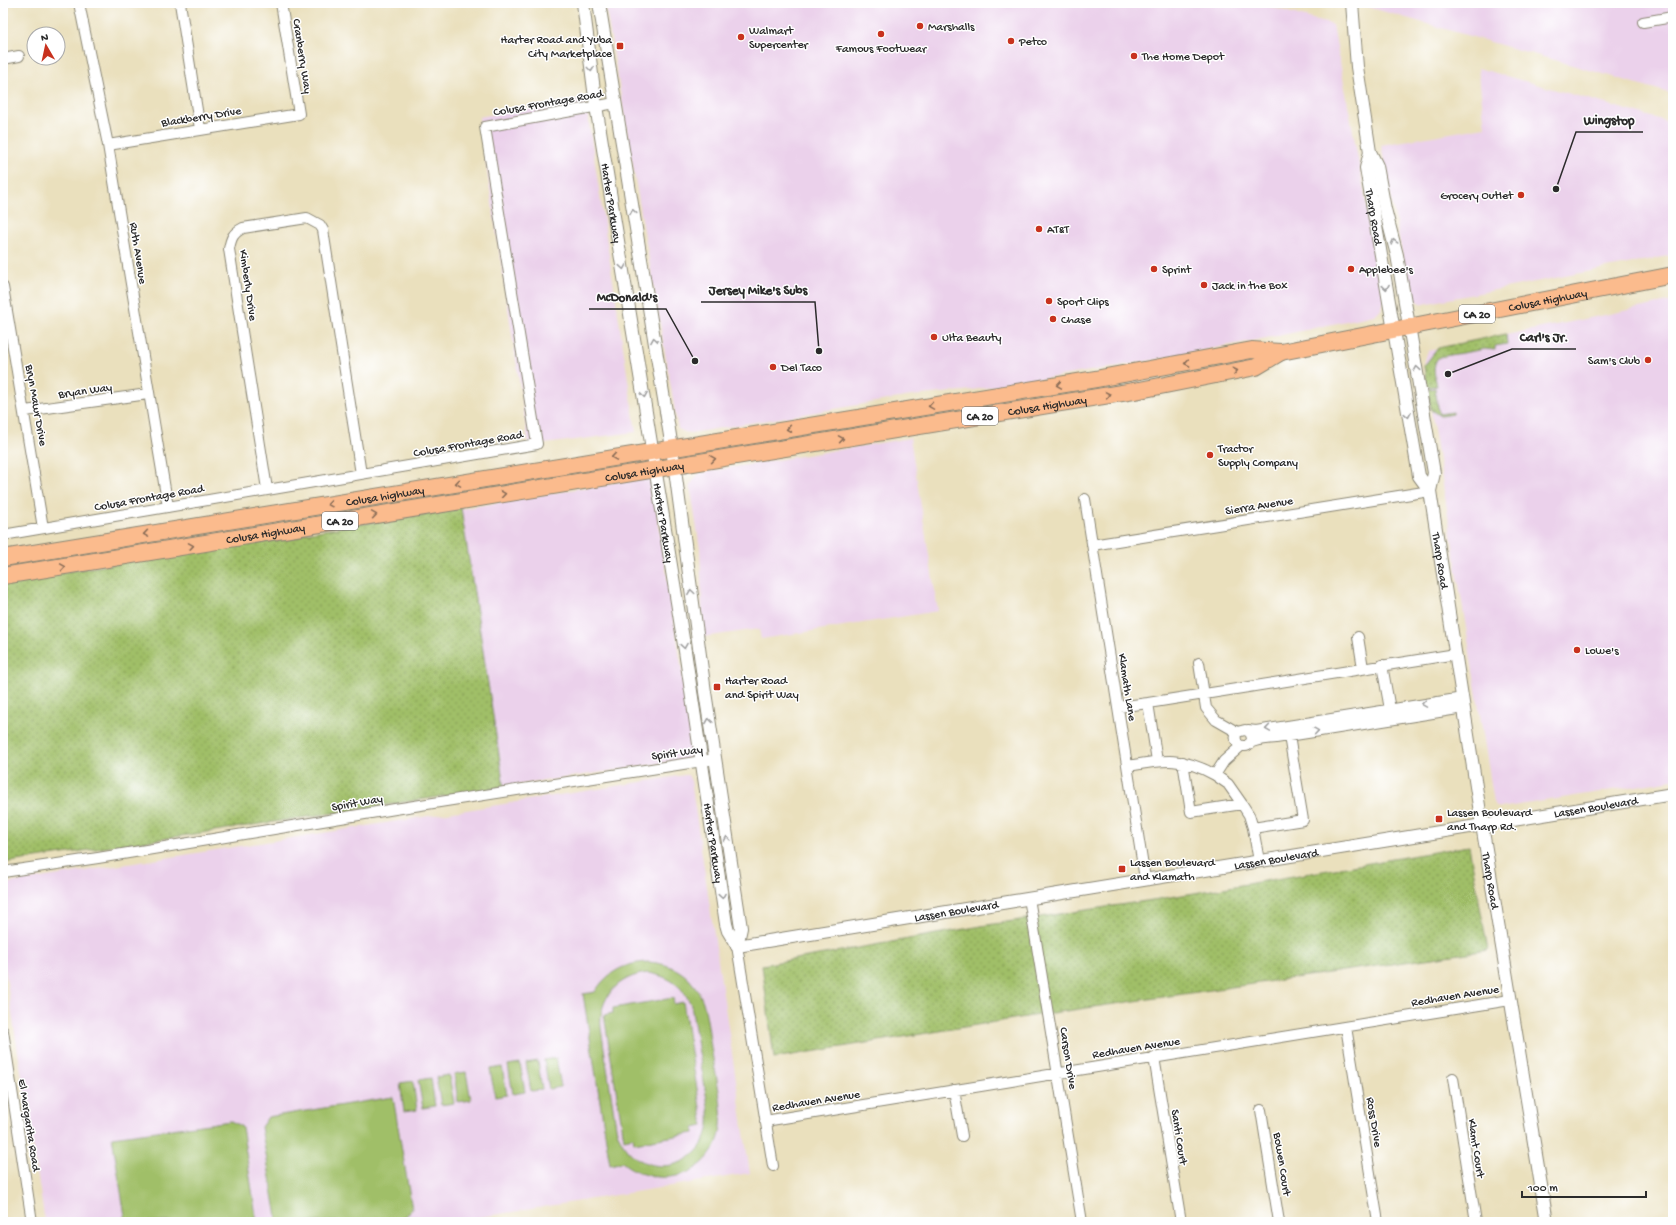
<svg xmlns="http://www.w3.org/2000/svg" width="1676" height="1225" viewBox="0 0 1676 1225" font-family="'Gochi Hand',sans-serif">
<defs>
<pattern id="grass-dots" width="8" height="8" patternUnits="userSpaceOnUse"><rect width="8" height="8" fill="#a0bf67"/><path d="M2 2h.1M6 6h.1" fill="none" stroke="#839b55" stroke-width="1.8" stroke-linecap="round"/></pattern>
</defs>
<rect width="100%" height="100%" fill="#fff"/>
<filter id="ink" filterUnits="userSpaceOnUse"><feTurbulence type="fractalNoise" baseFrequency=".025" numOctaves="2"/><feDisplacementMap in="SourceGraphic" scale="8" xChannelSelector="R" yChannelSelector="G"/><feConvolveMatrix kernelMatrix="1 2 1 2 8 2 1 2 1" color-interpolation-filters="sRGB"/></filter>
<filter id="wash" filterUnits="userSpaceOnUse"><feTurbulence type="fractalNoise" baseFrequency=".012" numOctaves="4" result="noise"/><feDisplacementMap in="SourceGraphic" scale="16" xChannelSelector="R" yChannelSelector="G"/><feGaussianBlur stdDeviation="0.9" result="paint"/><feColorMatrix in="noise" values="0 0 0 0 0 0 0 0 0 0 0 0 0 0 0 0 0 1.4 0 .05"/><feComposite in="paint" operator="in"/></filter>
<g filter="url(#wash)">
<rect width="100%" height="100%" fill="#eae0bd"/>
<path fill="#ebd1eb" d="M605,3h652l76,22 51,272 -2,12 -8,6 -87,19 -134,26 -92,16 -89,14 -61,6 -220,37 -6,-1 -7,-3z
M1367,3h306v91l-305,-87z
M1478,68l195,55v132l-250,49 -9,-5 -5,-9 -28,-145 104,-18z
M585,98l51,334 -107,14 -50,-329z
M1673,301v479l-173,28 -4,-2 -2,-4 -70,-436 1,-7 3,-8z
M910,438l28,173 -177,28 -2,-10 -56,8 -3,-89 -10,-63 9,-12z
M651,476l45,282 -192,29 -43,-278z
M685,775h3l3,6 59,392 -299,49h-406l-42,-265v-73z"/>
<path fill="url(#grass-dots)" stroke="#667549" d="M1506,334l1,10 -12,2v4l-10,-1 -46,8c-8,8 -4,19 -2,29l-10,1 -3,-21 14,-18z
M1435,388l4,26 14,-2v2l-13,2 -9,-6 -3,-21z
M461,508l43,279 -501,76v-281z
M1469,846l19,104 -450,65 -264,43 -12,-93 225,-40 172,-26z"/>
<path fill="#a0bf67" stroke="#667549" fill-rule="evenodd" d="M648,962c17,1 34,7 45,22 4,5 8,12 10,18 5,17 6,34 9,51 4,25 14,60 7,84 -14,43 -64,52 -97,25l-12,3 -27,-171 12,-2c12,-20 30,-29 53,-30zM648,973c21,3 35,13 43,32l18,107c5,62 -78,75 -93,15l-15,-99c-3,-30 17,-52 47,-55z
M673,998l1,6 9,-2 20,124 -9,2v5l-60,10 -1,-6 -9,2 -20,-124 9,-2v-5z
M556,1058l5,29 -12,2 -5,-29z
M538,1061l4,29 -11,1 -5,-28z
M520,1063l5,29 -12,2 -5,-29z
M502,1067l5,28 -12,2 -5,-28z
M466,1072l5,28 -13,2 -4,-28z
M449,1075l5,28 -13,2 -5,-28z
M431,1078l4,28 -12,2 -5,-28z
M413,1081l4,29 -13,2 -4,-29z
M393,1097l19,112 -11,13h-123l-17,-95 7,-10z
M231,1121l11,6 15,95h-131l-14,-85z"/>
</g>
<g filter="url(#ink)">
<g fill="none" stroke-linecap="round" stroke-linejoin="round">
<defs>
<path id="minor" d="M79,3l29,142 60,362
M180,3l20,126
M1643,22l30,-5
M3,59l16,-3
M108,145l191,-31 -18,-111
M3,287l40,241
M25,411l123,-17
M267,489l-38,-240c2,-11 4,-16 14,-21l64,-10 13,7 3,5 38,244
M1085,499l60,380
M3,535l534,-91 -52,-317 130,-24
M1092,545l338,-54
M1358,637l5,31
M1199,663l7,45 10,12 21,12
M1382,665l9,50
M1118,707l30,-4
M1248,730l8,1 207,-33
M1251,743l1,-5 -2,-6 -5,-2 -8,2c-3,6 -1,15 8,14 4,0 2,-1 5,-3 8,-4 19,-4 26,-5l188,-30
M1157,761l-9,-58 308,-49
M1183,762l8,50 51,-8 -14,-20 -13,-9
M1128,766c35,-6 54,-10 87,9l9,-14 17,-15
M1242,804l7,11 4,13 50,-8 -15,-90
M1253,828l6,33
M3,872l95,-14 297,-49 320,-50
M1029,898l53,324
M737,946l36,220
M1346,1027l32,195
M3,1031l29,191
M1154,1057l27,165
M1453,1078l23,144
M954,1090l8,46
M1261,1110l18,112
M765,1121l745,-121"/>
<g id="tertiary">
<path id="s1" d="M583,3l13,103 89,545 41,273 2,7 9,15"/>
<path d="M599,3l73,445 33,244 36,236 -4,18"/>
<path id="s2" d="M1352,3l5,64 13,85 7,14 8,43 12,46 37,218 -4,18 52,334 65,397"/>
<path id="s3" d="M1370,152l-4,16 53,308 11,15"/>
<path id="s4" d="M737,946l936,-152"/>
</g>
<g id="trunk">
<path id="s5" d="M3,558l1093,-179 156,-29 29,2 392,-77"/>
<path id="s6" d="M3,576l1137,-186 116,-23 25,-15"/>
</g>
</defs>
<use href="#minor" stroke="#8a8674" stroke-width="12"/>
<use href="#tertiary" stroke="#8a8674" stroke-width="14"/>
<use href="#trunk" stroke="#8a8674" stroke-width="18"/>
<use href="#minor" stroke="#fff" stroke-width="10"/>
<use href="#tertiary" stroke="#fff" stroke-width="12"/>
<use href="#trunk" stroke="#fbbb8d" stroke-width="16"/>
</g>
<defs><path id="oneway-chevron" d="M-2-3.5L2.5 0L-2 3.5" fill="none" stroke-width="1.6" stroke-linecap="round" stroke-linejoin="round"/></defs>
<g stroke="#a0a0a0">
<use href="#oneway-chevron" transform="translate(591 69) rotate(83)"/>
<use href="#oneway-chevron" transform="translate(633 212) rotate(-99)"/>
<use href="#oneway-chevron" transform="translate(1394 242) rotate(-105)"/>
<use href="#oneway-chevron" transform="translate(623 267) rotate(81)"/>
<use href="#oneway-chevron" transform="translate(1386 287) rotate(81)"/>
<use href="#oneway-chevron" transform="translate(654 340) rotate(-99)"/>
<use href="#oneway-chevron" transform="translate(1417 369) rotate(-99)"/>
<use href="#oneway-chevron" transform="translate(644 395) rotate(81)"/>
<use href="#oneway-chevron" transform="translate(1408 415) rotate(80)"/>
<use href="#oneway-chevron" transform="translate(691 592) rotate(-98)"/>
<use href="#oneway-chevron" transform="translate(684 646) rotate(81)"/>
<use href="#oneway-chevron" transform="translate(1424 704) rotate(171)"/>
<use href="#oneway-chevron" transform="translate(709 721) rotate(-99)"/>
<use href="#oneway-chevron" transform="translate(1268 729) rotate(171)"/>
<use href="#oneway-chevron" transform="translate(1316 731) rotate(-9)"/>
<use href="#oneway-chevron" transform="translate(727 839) rotate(-99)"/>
<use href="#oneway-chevron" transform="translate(722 896) rotate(81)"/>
</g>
<g stroke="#896c57">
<use href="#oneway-chevron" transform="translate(1187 363) rotate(169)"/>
<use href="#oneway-chevron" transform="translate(1235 371) rotate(-11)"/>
<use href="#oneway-chevron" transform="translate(1059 385) rotate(171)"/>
<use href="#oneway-chevron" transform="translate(1108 395) rotate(-10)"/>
<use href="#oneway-chevron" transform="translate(931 406) rotate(171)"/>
<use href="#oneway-chevron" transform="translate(789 429) rotate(171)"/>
<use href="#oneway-chevron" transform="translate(841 439) rotate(-9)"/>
<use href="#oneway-chevron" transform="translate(614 457) rotate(171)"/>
<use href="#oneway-chevron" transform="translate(713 459) rotate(-9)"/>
<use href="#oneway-chevron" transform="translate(458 483) rotate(171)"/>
<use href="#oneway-chevron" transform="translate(503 494) rotate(-9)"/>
<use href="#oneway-chevron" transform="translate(330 504) rotate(171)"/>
<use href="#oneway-chevron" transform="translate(374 515) rotate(-9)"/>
<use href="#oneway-chevron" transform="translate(146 534) rotate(171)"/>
<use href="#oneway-chevron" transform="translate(191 546) rotate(-9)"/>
<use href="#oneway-chevron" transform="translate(63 567) rotate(-9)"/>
</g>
</g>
<g fill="#c8321e" stroke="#fff" stroke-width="1.5">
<circle cx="920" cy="26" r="4"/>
<circle cx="881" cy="34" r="4"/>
<circle cx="741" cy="37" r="4"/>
<circle cx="1011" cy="41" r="4"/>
<rect x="616" y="42" width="8" height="8" rx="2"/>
<circle cx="1134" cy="56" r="4"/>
<circle cx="1521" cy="195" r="4"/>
<circle cx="1039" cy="229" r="4"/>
<circle cx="1154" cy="269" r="4"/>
<circle cx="1351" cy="269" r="4"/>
<circle cx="1204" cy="285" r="4"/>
<circle cx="1049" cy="301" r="4"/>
<circle cx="1053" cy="319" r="4"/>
<circle cx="934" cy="337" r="4"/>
<circle cx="1648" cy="360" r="4"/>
<circle cx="773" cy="367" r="4"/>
<circle cx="1210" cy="455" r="4"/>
<circle cx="1577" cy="650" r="4"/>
<rect x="713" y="683" width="8" height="8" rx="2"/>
<rect x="1435" y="815" width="8" height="8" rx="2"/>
<rect x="1118" y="865" width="8" height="8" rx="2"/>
</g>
<g text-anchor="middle" stroke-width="3" stroke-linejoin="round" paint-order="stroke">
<g fill="#fff" stroke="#6b6b6b" stroke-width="1">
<rect x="1459" y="305" width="36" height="18" rx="3"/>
<rect x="962" y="407" width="36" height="18" rx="3"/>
<rect x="322" y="512" width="36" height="18" rx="3"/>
</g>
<g font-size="11" font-weight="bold" fill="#2b2b2b">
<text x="1477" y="318">CA 20</text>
<text x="980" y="420">CA 20</text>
<text x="340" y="525">CA 20</text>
</g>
<g font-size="12" fill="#2b2b2b" stroke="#fff" text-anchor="start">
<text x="928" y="30">Marshalls</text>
<text x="749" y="34">Walmart<tspan x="749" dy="14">Supercenter</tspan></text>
<text x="612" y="43" text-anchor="end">Harter Road and Yuba<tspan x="612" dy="14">City Marketplace</tspan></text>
<text x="1019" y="45">Petco</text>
<text x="881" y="52" text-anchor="middle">Famous Footwear</text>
<text x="1142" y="60">The Home Depot</text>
<text x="1513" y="199" text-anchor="end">Grocery Outlet</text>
<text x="1047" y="233">AT&amp;T</text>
<text x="1162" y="273">Sprint</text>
<text x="1359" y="273">Applebee's</text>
<text x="1212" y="289">Jack in the Box</text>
<text x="1057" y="305">Sport Clips</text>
<text x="1061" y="323">Chase</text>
<text x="942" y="341">Ulta Beauty</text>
<text x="1640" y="364" text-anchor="end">Sam's Club</text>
<text x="781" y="371">Del Taco</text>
<text x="1218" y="452">Tractor<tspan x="1218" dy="14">Supply Company</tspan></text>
<text x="1585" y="654">Lowe's</text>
<text x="725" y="684">Harter Road<tspan x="725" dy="14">and Spirit Way</tspan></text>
<text x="1447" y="816">Lassen Boulevard<tspan x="1447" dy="14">and Tharp Rd.</tspan></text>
<text x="1130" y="866">Lassen Boulevard<tspan x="1130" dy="14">and Klamath</tspan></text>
</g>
<g font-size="12" fill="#2b2b2b" stroke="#fff">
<text transform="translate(303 56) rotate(81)" y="4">Cranberry Way</text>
<text transform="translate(548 102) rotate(-10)" y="4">Colusa Frontage Road</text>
<text transform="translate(201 116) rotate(-9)" y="4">Blackberry Drive</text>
<text dy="4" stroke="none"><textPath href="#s1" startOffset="202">Harter Parkway</textPath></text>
<text dy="4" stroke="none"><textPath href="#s3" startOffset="66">Tharp Road</textPath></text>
<text transform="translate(139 253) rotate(81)" y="4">Ruth Avenue</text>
<text transform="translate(249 285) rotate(82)" y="4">Kimberly Drive</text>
<text dy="4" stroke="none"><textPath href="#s5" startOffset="1567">Colusa Highway</textPath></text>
<text transform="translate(85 390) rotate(-8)" y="4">Bryan Way</text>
<text transform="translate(37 405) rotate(80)" y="4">Bryn Mawr Drive</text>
<text dy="4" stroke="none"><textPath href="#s6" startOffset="1058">Colusa Highway</textPath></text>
<text transform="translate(468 443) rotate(-10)" y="4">Colusa Frontage Road</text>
<text dy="4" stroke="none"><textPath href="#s6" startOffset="650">Colusa Highway</textPath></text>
<text dy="4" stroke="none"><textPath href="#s5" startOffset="387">Colusa highway</textPath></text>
<text transform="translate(149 497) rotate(-10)" y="4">Colusa Frontage Road</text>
<text transform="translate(1259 505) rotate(-9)" y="4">Sierra Avenue</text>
<text dy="4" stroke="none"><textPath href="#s1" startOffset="526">Harter Parkway</textPath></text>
<text dy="4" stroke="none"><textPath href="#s6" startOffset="266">Colusa Highway</textPath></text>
<text dy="4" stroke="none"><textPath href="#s2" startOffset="567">Tharp Road</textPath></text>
<text transform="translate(1128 687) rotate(81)" y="4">Klamath Lane</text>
<text transform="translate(677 752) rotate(-8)" y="4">Spirit Way</text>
<text transform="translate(357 802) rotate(-10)" y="4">Spirit Way</text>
<text dy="4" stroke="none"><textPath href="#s4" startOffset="870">Lassen Boulevard</textPath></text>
<text dy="4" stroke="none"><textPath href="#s1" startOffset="850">Harter Parkway</textPath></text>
<text dy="4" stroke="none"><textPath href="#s4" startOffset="546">Lassen Boulevard</textPath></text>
<text dy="4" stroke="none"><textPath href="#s2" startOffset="891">Tharp Road</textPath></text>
<text dy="4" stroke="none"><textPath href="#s4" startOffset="222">Lassen Boulevard</textPath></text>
<text transform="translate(1455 995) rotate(-9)" y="4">Redhaven Avenue</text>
<text transform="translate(1136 1047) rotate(-9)" y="4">Redhaven Avenue</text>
<text transform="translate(1069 1058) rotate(81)" y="4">Carson Drive</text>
<text transform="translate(816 1100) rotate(-9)" y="4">Redhaven Avenue</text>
<text transform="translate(1375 1122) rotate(81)" y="4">Ross Drive</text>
<text transform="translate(30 1125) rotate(81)" y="4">El Margarita Road</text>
<text transform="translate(1180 1137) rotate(81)" y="4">Santi Court</text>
<text transform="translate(1477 1148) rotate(81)" y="4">Klamt Court</text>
<text transform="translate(1283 1164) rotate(81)" y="4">Bowen Court</text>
</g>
</g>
<path fill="none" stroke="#2b2b2b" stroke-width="1.5" d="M1556 189L1576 132H1643M819 351L815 302H701M695 361L666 309H589M1448 374L1512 349H1576"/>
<g fill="#2b2b2b" stroke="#fff" stroke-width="1.5">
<circle cx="1556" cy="189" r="4"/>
<circle cx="819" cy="351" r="4"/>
<circle cx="695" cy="361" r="4"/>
<circle cx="1448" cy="374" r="4"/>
</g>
<g font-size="13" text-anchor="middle" font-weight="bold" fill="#2b2b2b" stroke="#fff" stroke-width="3" stroke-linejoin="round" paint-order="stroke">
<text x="1609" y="124">Wingstop</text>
<text x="758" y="294">Jersey Mike's Subs</text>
<text x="627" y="301">McDonald's</text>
<text x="1544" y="341">Carl's Jr.</text>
</g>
<rect width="1676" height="1225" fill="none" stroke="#fff" stroke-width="16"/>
<g transform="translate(46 46) rotate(351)"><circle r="19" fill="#ffffff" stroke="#aaaaaa"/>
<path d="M0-3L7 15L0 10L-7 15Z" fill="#c8321e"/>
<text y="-6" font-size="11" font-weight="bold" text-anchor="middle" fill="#2b2b2b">N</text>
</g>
<path d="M1522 1191v6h124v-6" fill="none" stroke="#2b2b2b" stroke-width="2"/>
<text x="1528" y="1191" font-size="12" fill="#2b2b2b" stroke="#ffffff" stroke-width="3" paint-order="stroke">100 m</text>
</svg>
